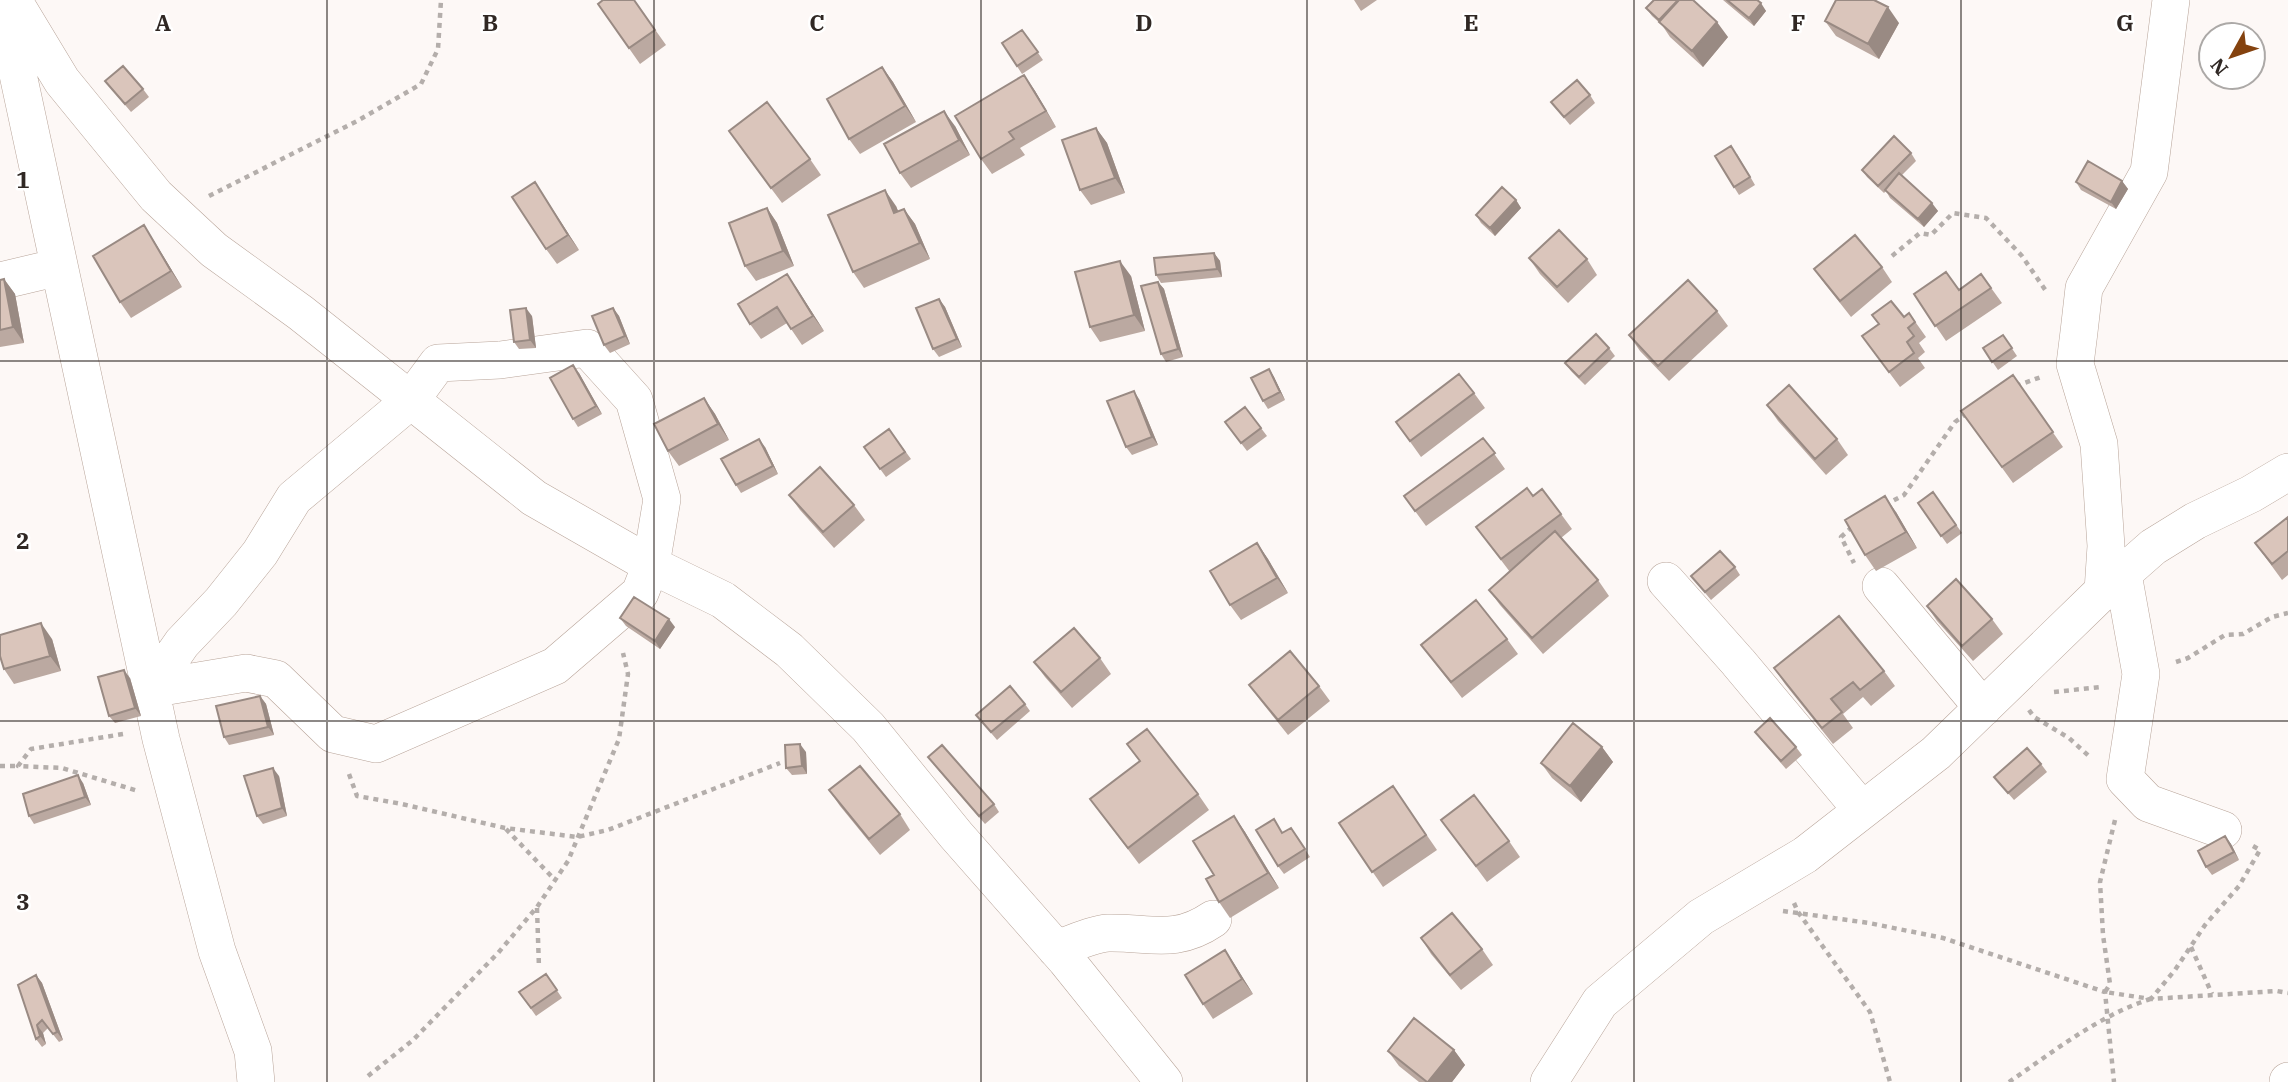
<svg xmlns="http://www.w3.org/2000/svg" width="2288" height="1082" viewBox="0 0 2288 1082" font-family="'IBM Plex Serif',serif">
<rect width="100%" height="100%" fill="#fdf8f6"/>
<g fill="none" stroke-linecap="round" stroke-linejoin="round">
<defs>
<path id="minor" d="M2,0l159,739 56,212 36,100 3,31
M13,0l49,81 94,115 58,54 87,63 233,185 117,67 72,35 66,50 79,77 88,108 110,125 98,122
M0,281l59,-14
M587,348l47,52 28,99 -11,66 -11,28 -85,73 -179,78 -43,-10 -57,-55 -30,-6 -96,16 32,-46 39,-41 39,-49 34,-55 116,-97 28,-38 62,-3z
M2123,574l18,100 -16,105 23,24 75,27
M1666,581l72,81 124,148
M1881,586l102,122
M2103,591l3,-45 -7,-102 -24,-80 4,-32 5,-44 65,-116 22,-172
M1056,949c16,-5 36,-15 52,-16 42,-1 67,12 105,-14
M1549,1082l51,-80 101,-85 104,-62 131,-102 167,-162 50,-44 42,-26 56,-27 37,-22
M2288,1082v-1"/>
</defs>
<use href="#minor" stroke="#b8a499" stroke-width="38"/>
<path stroke="#b4aeab" stroke-width="4.5" stroke-dasharray="5 5" stroke-linecap="butt" d="M209,196l148,-75 64,-37 17,-35 3,-49
M1892,256l28,-23 11,2 22,-22 33,5 36,38 24,35
M2016,386l25,-9
M1885,505l19,-10 51,-73 14,-10
M1852,527l-11,10 13,26
M2176,662l12,-4 37,-23 18,-1 29,-17 16,-4
M2054,692l47,-5
M2029,710l5,7 35,21 22,20
M123,734l-92,15 -13,17 44,2 76,23
M0,766h18
M349,774l8,22 45,8 103,24 72,9 31,-7 172,-67
M2115,820l-15,62 3,53 7,49 -5,8 46,7
M506,829l49,51
M2253,846l7,4 -21,36 -34,39 -30,45 -24,29 126,-8 11,2
M1794,903l4,9 72,100 20,70
M537,908l2,60
M1783,911l86,12 74,15 162,54 9,90
M2191,947l21,47
M368,1076l45,-36 85,-87 39,-46 31,-46 51,-122 9,-65 -5,-21
M2009,1082c44,-30 89,-66 141,-83"/>
<use href="#minor" stroke="#fff" stroke-width="37"/>
</g>
<path fill="#bba9a1" d="M634,0l32,45 -26,19 -42,-60z
M1354,0h23l-16,11z
M1723,0h34l9,11 -12,15z
M1646,8l82,29 -25,30 -33,-30 -8,-12 -10,-9z
M1825,21l74,2 -20,36 -43,-23z
M1022,30l21,30 -21,14 -20,-31z
M882,67l11,15 23,40 -56,32 -11,-15z
M1024,75l11,16 21,36 -36,21 5,7 -33,19 -11,-15z
M105,81l38,8 6,8 -18,15z
M1590,95l5,8 -25,22 -19,-23z
M955,126l15,29 -59,33 -11,-15z
M1096,128l11,15 18,50 -34,12 -11,-15z
M740,147l70,12 11,16 -39,28z
M1911,153l5,8 -14,14 36,36 -14,16 -34,-29 -4,-7 -2,2 -17,-16 -5,-7z
M1737,154l18,31 -16,10 -5,-8z
M2122,181l6,8 -12,20 -35,-19 -5,-8z
M535,182l44,68 -22,14 -11,-15z
M1516,200l5,8 -26,28 -14,-13 -5,-8z
M896,206l2,5 6,-2 11,15 15,35 -66,29 -11,-16z
M767,208l10,15 17,43 -38,15 -11,-15z
M154,241l28,46 -51,31 -11,-16z
M1214,253l6,8 2,16 -61,6 -5,-8z
M1529,258l58,1 10,16 -29,28 -28,-29z
M1882,267l10,15 -41,35 -26,-33 -11,-15z
M787,274l37,57 -22,14 -15,-22 -26,16 -11,-15z
M1981,274l21,29 -56,38 -32,-47 45,-4z
M1131,276l14,55 -45,11 -10,-15z
M4,279l11,15 9,49 -24,4v-67z
M1158,282l6,7 19,68 -17,5 -5,-8z
M939,299l6,8 17,40 -23,10 -6,-8z
M613,308l6,8 11,28 -20,9 -6,-8z
M1717,311l11,15 -59,55 -29,-30 -11,-16z
M1909,313l17,24 -7,6 6,9 -7,6 7,10 -25,19 -38,-51 16,-12 26,-7z
M532,316l4,32 -17,1 -5,-7z
M2003,335l14,21 -19,14 -15,-22z
M1609,348l6,8 -30,29 -14,-14 -6,-8z
M1269,369l5,8 11,23 -17,9 -5,-8z
M579,373l23,41 -24,13 -5,-8z
M2013,375l50,72 -50,36 -52,-72z
M1474,393l11,15 -64,49 -25,-35z
M704,398l11,16 14,26 -50,26 -11,-15z
M1139,399l19,46 -26,10 -6,-8z
M1767,405l70,34 11,16 -22,20 -48,-54z
M1245,407l22,29 -20,15 -22,-29z
M889,429l22,30 -25,18 -22,-30z
M1483,438l22,31 -79,57 -22,-30z
M765,447l13,27 -37,19 -5,-8z
M1933,492l29,41 -15,11 -29,-41z
M789,495l65,10 11,15 -31,28 -34,-38z
M1533,496l28,18 11,15 -11,9 37,42 11,16 -66,58 -43,-49 -11,-15 21,-18 -34,-45z
M1896,512l21,36 -41,23 -11,-16z
M2288,517v58l-6,5 -27,-37z
M1257,543l11,16 20,34 -47,27 -11,-15z
M1735,567l5,8 -29,25 -20,-24z
M1927,606l65,13 11,15 -30,27 -36,-40z
M620,618l55,9 -15,22 -34,-23z
M52,639l9,32 -47,13 -10,-15z
M1507,639l11,15 -56,44 -41,-53z
M1100,658l11,16 -39,34 -27,-31 -11,-15z
M1774,668l110,3 11,15 -24,20 -8,-9 -20,17 10,14 -20,16 -48,-60z
M130,678l11,38 -26,7 -6,-7z
M1249,685l70,1 11,15 -42,34 -28,-35z
M260,696l6,8 8,31 -45,10 -5,-8z
M1025,704l5,7 -33,29 -21,-25z
M1755,732l41,15 6,8 -16,14 -25,-29z
M1127,744l71,50 11,16 -70,54 -49,-65 50,-37z
M1602,747l11,15 -32,40 -29,-24 -11,-15z
M806,752l1,22 -15,1 -6,-7z
M928,757l66,47 5,8 -14,12 -51,-59z
M2041,764l6,8 -33,28 -20,-23z
M279,776l8,40 -24,8 -6,-8z
M83,783l8,22 -57,19 -5,-8z
M1393,786l44,64 -54,37 -44,-64z
M829,790l71,24 10,16 -30,25 -40,-49z
M1234,816l11,16 34,56 -49,30 -11,-16 -5,-27z
M1441,820l68,21 11,16 -33,25z
M1297,836l13,21 -26,17 -6,-8z
M2225,836l6,8 8,16 -27,15 -6,-8z
M1421,938l61,11 11,16 -32,25 -30,-36z
M1225,950l28,44 -40,25 -10,-15z
M546,974l16,24 -26,18 -17,-24z
M36,975l6,8 21,57 -4,2 -11,-14 -5,5 3,11 -4,3 -6,-8z
M1454,1050l11,15 -13,17h-33l-20,-16 -11,-15z"/>
<path fill="#998a83" d="M1761,3l5,8 -12,15 -5,-8z
M1888,7l11,16 -20,36 -11,-15z
M1717,22l11,15 -25,30 -11,-16z
M882,67l11,15 23,40 -11,-16z
M1024,75l11,16 21,36 -10,-16z
M944,111l11,15 15,29 -11,-15z
M1096,128l11,15 18,50 -10,-15z
M2122,181l6,8 -12,20 -5,-7z
M535,182l10,16 34,52 -11,-15z
M885,190l11,16 9,22 -11,-15z
M1516,200l5,8 -26,28 -5,-8z
M1932,203l6,8 -14,16 -6,-8z
M767,208l10,15 17,43 -11,-15z
M904,209l11,15 15,35 -10,-16z
M144,225l10,16 28,46 -11,-16z
M1214,253l6,8 2,16 -5,-8z
M1120,261l11,15 14,55 -11,-16z
M787,274l11,16 26,41 -11,-15z
M4,279l11,15 9,49 -11,-16z
M1158,282l6,7 19,68 -5,-8z
M939,299l6,8 17,40 -5,-8z
M526,308l6,8 4,32 -6,-8z
M613,308l6,8 11,28 -5,-8z
M573,365l6,8 23,41 -6,-8z
M1269,369l5,8 11,23 -5,-8z
M1134,391l5,8 19,46 -6,-8z
M704,398l11,16 14,26 -11,-16z
M759,439l6,8 13,27 -5,-8z
M1885,496l11,16 21,36 -11,-16z
M1257,543l11,16 20,34 -11,-15z
M669,619l6,8 -15,22 -5,-8z
M41,623l11,16 9,32 -11,-15z
M124,670l6,8 11,38 -6,-8z
M260,696l6,8 8,31 -6,-8z
M800,744l6,8 1,22 -5,-8z
M1602,747l11,15 -32,40 -11,-16z
M273,768l6,8 8,40 -5,-8z
M78,775l5,8 8,22 -6,-8z
M1234,816l11,16 34,56 -11,-15z
M2225,836l6,8 8,16 -5,-8z
M1225,950l10,15 18,29 -11,-15z
M36,975l6,8 21,57 -6,-8z
M37,1025l6,8 3,11 -6,-8z
M1454,1050l11,15 -13,17h-24z"/>
<path fill="#dac5bb" stroke="#998a83" stroke-width="2" d="M603,0h31l21,30 -26,18 -31,-44z
M1654,0h24l-19,20 -13,-12z
M1679,0h14l24,22 -25,29 -33,-29z
M1727,0h30l4,3 -12,15z
M1836,0h38l14,7 -20,37 -43,-23z
M1022,30l16,22 -21,14 -15,-23z
M123,66l20,23 -18,15 -20,-23z
M882,67l23,39 -56,33 -22,-40z
M1024,75l22,36 -37,21 5,7 -33,20 -26,-43z
M1577,80l13,15 -26,22 -13,-15z
M767,102l43,57 -39,29 -42,-57z
M944,111l15,29 -59,33 -16,-29z
M1096,128l19,50 -35,12 -18,-50z
M1894,136l17,17 -33,33 -16,-16z
M1731,146l19,31 -16,10 -19,-31z
M2088,161l34,20 -11,21 -35,-20z
M1899,173l33,30 -14,16 -33,-29z
M535,182l33,53 -22,14 -34,-52z
M1502,187l14,13 -26,28 -14,-13z
M885,190l9,23 10,-4 16,34 -67,29 -25,-57z
M767,208l16,43 -38,15 -16,-43z
M144,225l27,46 -51,31 -27,-46z
M1559,230l28,29 -30,28 -28,-29z
M1855,235l27,32 -42,34 -26,-32z
M1214,253l3,16 -61,6 -2,-17z
M1120,261l14,54 -44,12 -15,-55z
M1946,272l13,18 22,-16 10,14 -56,38 -21,-32z
M787,274l26,42 -22,13 -14,-22 -27,17 -12,-20z
M4,279l9,48 -13,3v-50z
M1688,280l29,31 -59,55 -29,-31z
M1158,282l20,67 -17,5 -20,-68z
M939,299l18,40 -24,10 -17,-41z
M1891,301l13,16 5,-4 6,9 -7,6 6,8 -7,6 7,11 -25,19 -27,-36 17,-12 -7,-9z
M526,308l4,32 -16,2 -4,-32z
M613,308l12,28 -21,9 -12,-29z
M1596,334l13,14 -30,29 -14,-14z
M2003,335l9,13 -20,14 -9,-14z
M573,365l23,41 -23,13 -23,-41z
M1269,369l11,23 -17,9 -12,-23z
M1459,374l15,19 -64,48 -14,-19z
M2013,375l40,57 -51,35 -41,-56z
M1789,385l48,54 -22,20 -48,-54z
M1134,391l18,46 -26,10 -19,-46z
M704,398l14,26 -50,27 -14,-27z
M1245,407l16,21 -20,15 -16,-21z
M889,429l16,23 -25,17 -16,-22z
M1483,438l12,15 -80,58 -11,-15z
M759,439l14,27 -37,19 -15,-26z
M820,467l34,38 -31,27 -34,-37z
M1527,488l6,8 9,-7 19,25 -60,45 -25,-32z
M1933,492l23,33 -15,11 -23,-33z
M1885,496l21,36 -41,23 -20,-35z
M2288,517v34l-16,13 -17,-21z
M1555,531l43,49 -66,58 -43,-48z
M1257,543l20,35 -47,27 -20,-34z
M1720,551l15,16 -30,25 -14,-16z
M1956,579l36,40 -30,27 -35,-40z
M634,597l35,22 -14,22 -35,-23z
M1476,600l31,39 -56,43 -30,-37z
M1839,616l45,55 -24,19 -7,-8 -22,17 11,13 -20,16 -48,-60z
M41,623l9,33 -46,13 -4,-13v-21z
M1074,628l26,30 -39,34 -27,-30z
M1290,651l29,35 -41,34 -29,-35z
M124,670l11,38 -26,8 -11,-39z
M1010,686l15,18 -34,28 -15,-17z
M260,696l8,31 -44,10 -8,-31z
M1770,718l26,29 -15,14 -26,-29z
M1573,723l29,24 -32,39 -29,-23z
M1147,729l51,65 -70,54 -38,-49 50,-38 -13,-17z
M800,744l2,22 -16,2 -1,-23z
M942,745l52,59 -15,12 -51,-59z
M2027,748l14,16 -33,29 -14,-16z
M860,766l40,48 -31,25 -40,-49z
M273,768l9,40 -25,8 -13,-40z
M78,775l7,22 -56,19 -6,-22z
M1393,786l33,49 -54,37 -33,-49z
M1474,795l35,46 -33,25 -35,-46z
M1234,816l34,57 -49,29 -13,-23 8,-4 -21,-34z
M1274,819l8,14 9,-5 14,21 -27,17 -22,-36z
M2225,836l9,16 -28,15 -8,-16z
M1452,913l30,36 -32,26 -29,-37z
M1225,950l17,29 -39,25 -18,-29z
M546,974l11,16 -26,18 -12,-16z
M36,975l21,57 -4,2 -11,-14 -5,5 3,11 -4,3 -18,-54z
M1414,1018l40,32 -26,32h-1l-39,-31z"/>
<path fill="none" stroke="#302824" stroke-width="2" stroke-opacity="0.55" d="M327,0v1082M654,0v1082M981,0v1082M1307,0v1082M1634,0v1082M1961,0v1082M0,361h2288M0,721h2288"/>
<g font-size="23" text-anchor="middle" font-weight="bold" fill="#302824" stroke="#fff" stroke-width="5" stroke-linejoin="round" paint-order="stroke">
<text x="163" y="31">A</text>
<text x="490" y="31">B</text>
<text x="817" y="31">C</text>
<text x="1144" y="31">D</text>
<text x="1471" y="31">E</text>
<text x="1798" y="31">F</text>
<text x="2125" y="31">G</text>
<text x="23" y="188">1</text>
<text x="23" y="549">2</text>
<text x="23" y="910">3</text>
</g>
<g transform="translate(2232 56) rotate(230)"><circle r="33" fill="#ffffff" stroke="#aca9a7" stroke-width="2"/>
<path d="M0-5L12 26L0 18L-12 26Z" fill="#84420f"/>
<text y="-10" font-size="19" font-weight="bold" text-anchor="middle" fill="#302824">N</text>
</g>
</svg>
